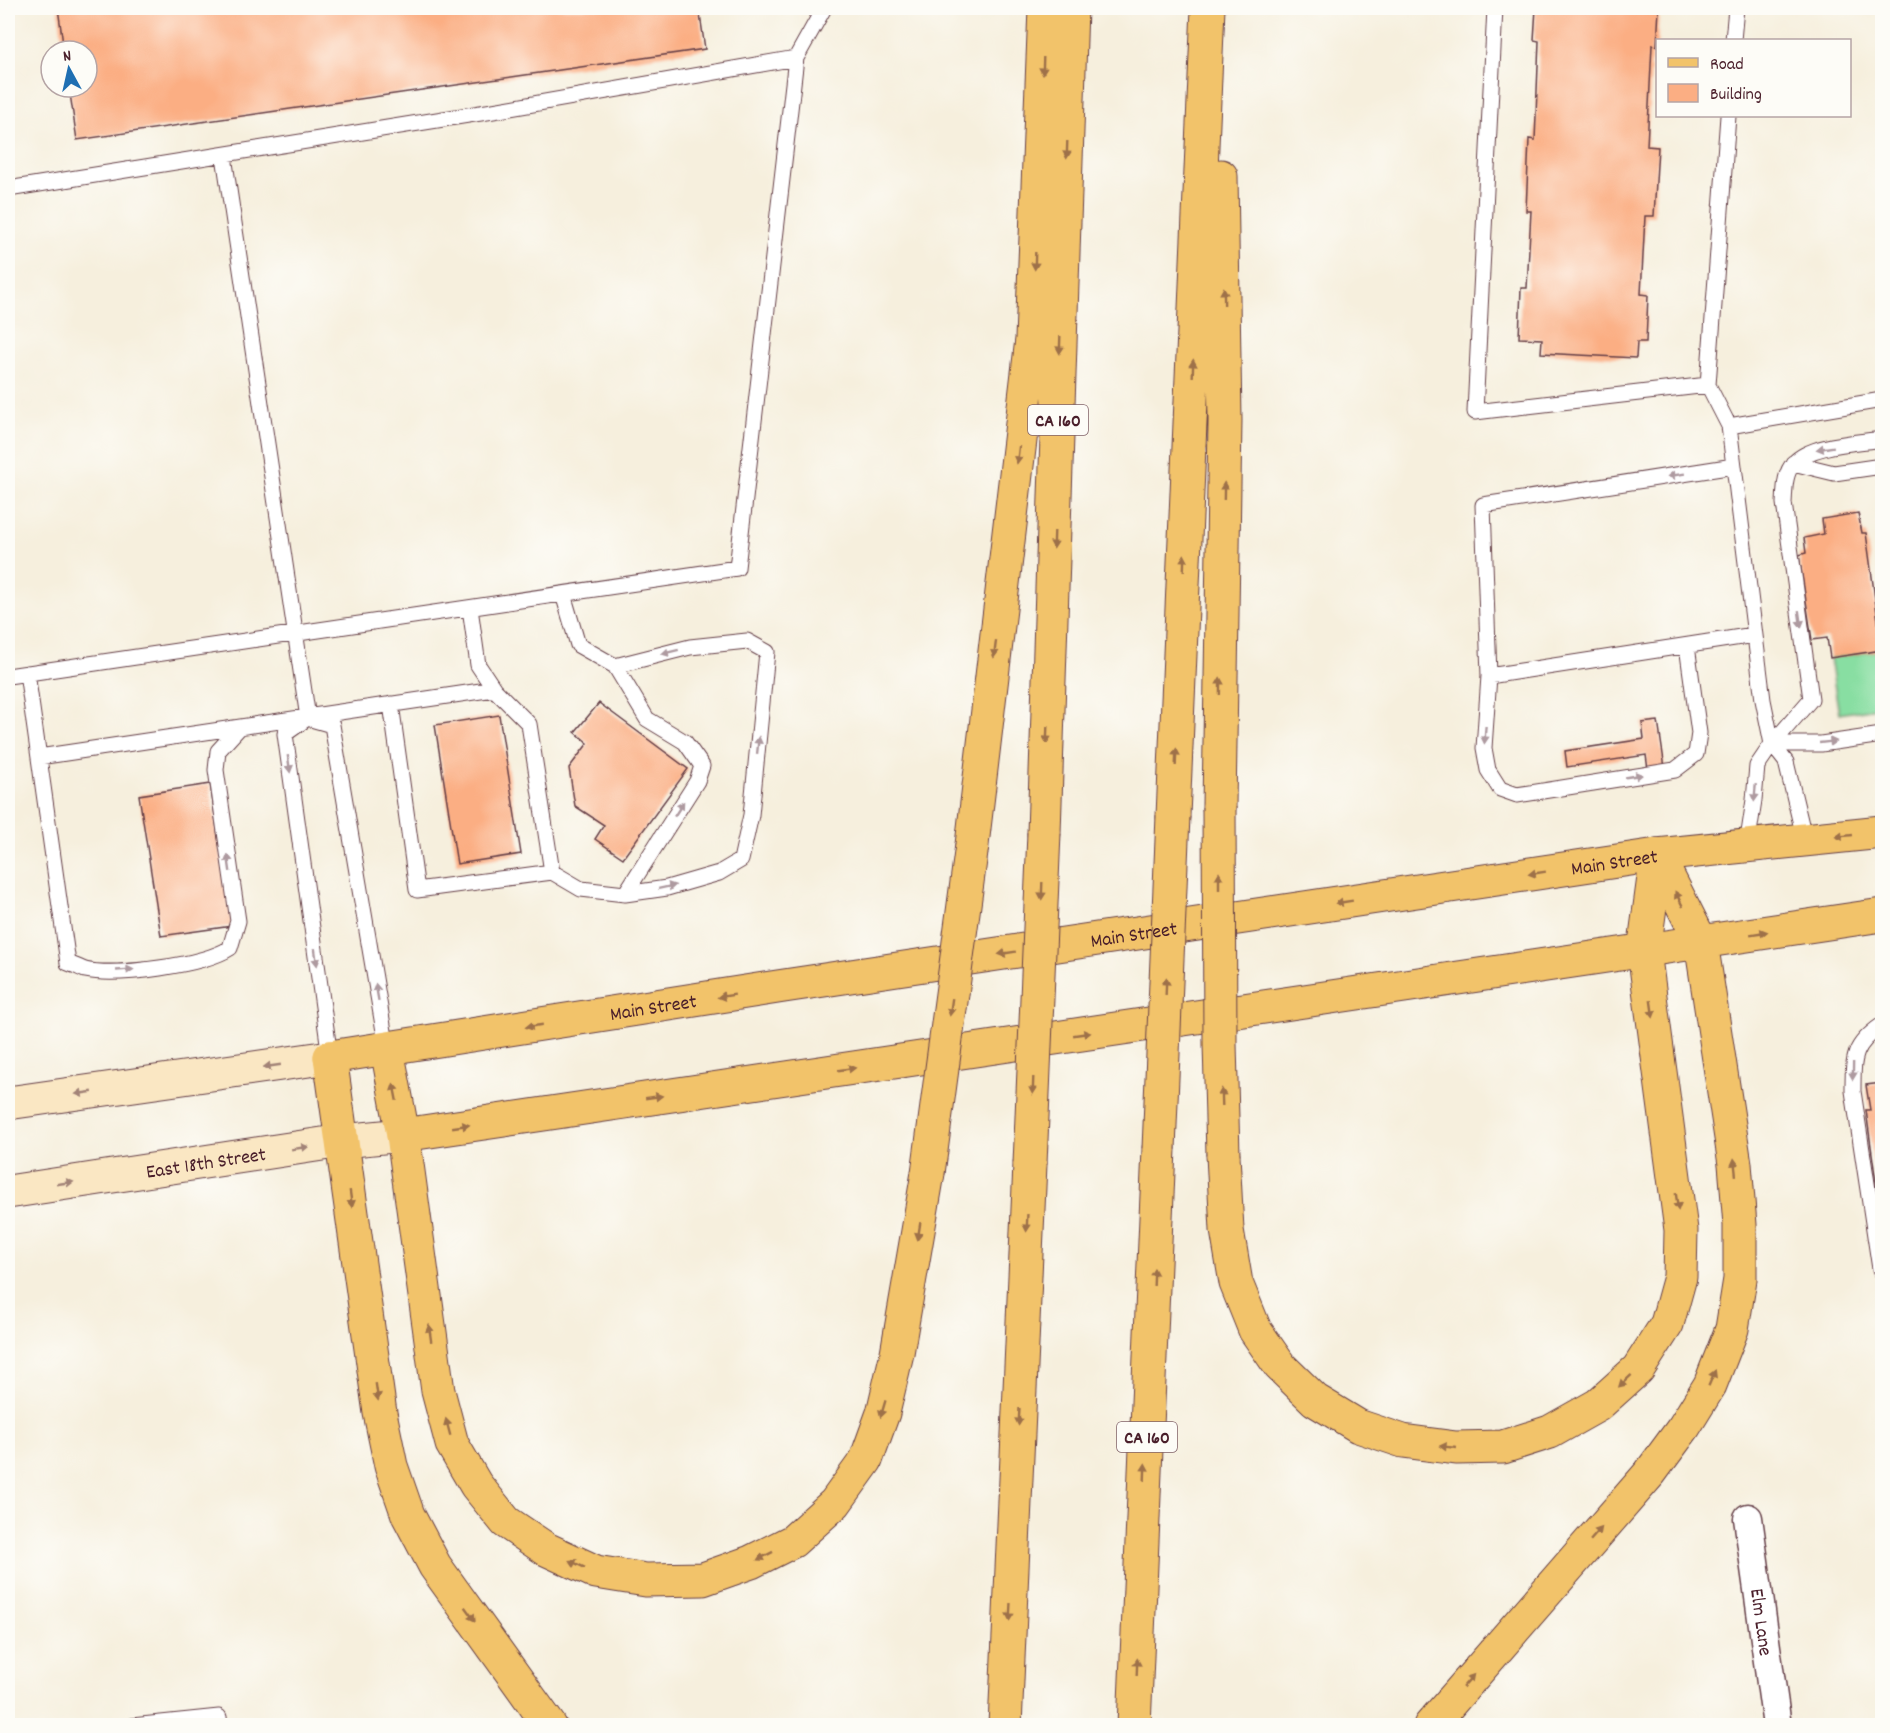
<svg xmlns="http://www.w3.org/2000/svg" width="1890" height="1733" viewBox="0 0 1890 1733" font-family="Dekko,sans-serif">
<rect width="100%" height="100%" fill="#fdfcf7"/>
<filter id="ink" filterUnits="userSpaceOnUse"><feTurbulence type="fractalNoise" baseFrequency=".0167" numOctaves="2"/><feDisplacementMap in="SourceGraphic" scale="12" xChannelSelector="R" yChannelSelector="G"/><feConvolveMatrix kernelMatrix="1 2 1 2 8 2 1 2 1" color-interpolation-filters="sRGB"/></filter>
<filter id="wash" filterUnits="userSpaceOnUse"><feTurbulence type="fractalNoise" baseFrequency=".008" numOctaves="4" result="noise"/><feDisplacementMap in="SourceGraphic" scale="24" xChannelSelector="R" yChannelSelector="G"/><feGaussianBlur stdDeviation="1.35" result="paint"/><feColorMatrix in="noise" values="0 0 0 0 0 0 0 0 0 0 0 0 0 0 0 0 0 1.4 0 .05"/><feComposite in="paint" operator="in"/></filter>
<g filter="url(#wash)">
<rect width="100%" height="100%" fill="#f6efdd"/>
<path fill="#88dea2" stroke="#697e66" stroke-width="1.5" d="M1882,650v57l-43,7 -9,-56z"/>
<g id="blocks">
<path fill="#fbae83" d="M58,8h641l6,41 -628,91 -8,-53h18v-36h-23z
M1536,8h123l-2,38 -5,-1 -5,101 11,1 -4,69h-9l-4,78 7,1 -2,47h-9l-1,16 -95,-5 1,-14 -23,-1 2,-50h6l4,-77h-5l3,-72 6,1 4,-99 -5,-1z
M1858,513l4,20h4l16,117 -52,8 -3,-20 -15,2 -13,-85 7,-2 -2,-15 20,-4 -2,-15z
M599,703l89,66 -65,89 -28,-19 9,-14 -29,-19 -6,-38 19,-25 -13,-11z
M499,715l22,139 -64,10 -22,-139z
M1658,721l7,47 -17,2 -2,-15 -79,12 -2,-16 79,-12 -2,-16z
M210,784l22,142 -71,10 -22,-141z
M1882,1083v128h-2l-14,-101h4l-4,-25z"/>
</g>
</g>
<g filter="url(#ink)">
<use href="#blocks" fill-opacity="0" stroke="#643e46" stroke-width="1.5"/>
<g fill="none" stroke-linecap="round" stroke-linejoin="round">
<defs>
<path id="lane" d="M1495,8l-20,404 233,-27 20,-269
M1733,40l3,-32
M224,156l84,562
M8,189l485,-78 303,-53
M1708,385l21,41 153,-26
M1729,426l34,274 9,44 14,18 19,79
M1793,463l41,10 48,-7
M470,608l8,57 16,24 35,35 23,148
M1687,646l12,87 -3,21 -21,16 -158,25 -17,-6 -12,-19 -4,-22 5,-72 -6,-171 251,-39
M615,666l32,53 38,23 17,24 -5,15 -72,113
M27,673l41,290c6,2 12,5 17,7 32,7 119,-5 145,-22l8,-27 -22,-151 2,-19 21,-23
M8,676l729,-108 59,-510 28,-50
M1489,676l265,-41
M391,704l26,186 135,-18 29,17 44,5 42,-6 52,-15 22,-13 10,-45 16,-163 -20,-11 -57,6 -75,19 -37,-21 -15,-51
M306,719l-21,15 45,323
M311,719l21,6 55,324
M1772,744h49l61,-9
M39,757l455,-68
M1747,846l7,-46 3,-34 15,-22 39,-45 -27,-196c1,-13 0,-30 10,-40 17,-19 64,-20 88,-24
M1882,1025c-29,20 -29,32 -29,66l27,178 2,5
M132,1726l87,-9 1,9"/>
<g id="street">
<path id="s1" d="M1748,1518l29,208"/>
</g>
<g id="secondary">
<path d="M8,1103l322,-46"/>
<path id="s2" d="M8,1192l334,-51 61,-6"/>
</g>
<g id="primary">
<path id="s3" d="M330,1057l454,-71 873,-131 225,-23"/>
<path d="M403,1135l1479,-220"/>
</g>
<path id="highway" d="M1219,807l6,-387 -4,-244
M1173,816l35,-808
M1044,833l27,-825
M972,845l60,-506 13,-331
M387,1049l16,86 35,256 14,53 24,41 30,37 40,27 50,23 50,8 57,-1 48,-17 42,-21 42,-38 31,-43 17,-47 14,-60 31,-180
M330,1057l50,356 11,53 17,49 27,51 115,160
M1223,1155l4,75 9,53 19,47 25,36 35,34 43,26 45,15 53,7 47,-1 47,-15 48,-27 40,-36 29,-45 13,-47 1,-47 -37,-279 13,-96
M1005,1726l25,-562
M1134,1726l25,-577
M1430,1726l220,-253 34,-46 26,-42 22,-56 8,-50v-54l-5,-61 -34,-222 -44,-87"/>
</defs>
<use href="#lane" stroke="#643e46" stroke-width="17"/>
<use href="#street" stroke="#643e46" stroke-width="31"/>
<use href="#secondary" stroke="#643e46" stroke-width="35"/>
<use href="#primary" stroke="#643e46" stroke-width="35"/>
<use href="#highway" stroke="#643e46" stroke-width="35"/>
<use href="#lane" stroke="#fff" stroke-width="15"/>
<use href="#street" stroke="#fff" stroke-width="28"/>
<use href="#secondary" stroke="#fae7c3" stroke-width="33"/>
<use href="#primary" stroke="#f2c36a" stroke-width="33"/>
<use href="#highway" stroke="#f2c36a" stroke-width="33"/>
<defs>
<path id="highway-bridge" d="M1219,807l1,237 3,111
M1159,1149l14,-333
M1030,1164l14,-331
M928,1173l44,-328"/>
</defs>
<use href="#highway-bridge" stroke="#643e46" stroke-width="35" stroke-linecap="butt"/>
<use href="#highway-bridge" stroke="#f2c36a" stroke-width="33"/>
</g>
<defs><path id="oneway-solid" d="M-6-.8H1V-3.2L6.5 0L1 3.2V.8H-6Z" transform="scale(1.5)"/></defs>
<g fill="#9e714a">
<use href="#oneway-solid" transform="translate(1043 66) rotate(92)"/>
<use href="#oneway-solid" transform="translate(1067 150) rotate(92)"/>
<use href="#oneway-solid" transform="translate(1035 261) rotate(92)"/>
<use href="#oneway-solid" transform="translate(1224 296) rotate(-91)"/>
<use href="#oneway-solid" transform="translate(1060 345) rotate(92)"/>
<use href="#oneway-solid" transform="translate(1193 368) rotate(-88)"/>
<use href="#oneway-solid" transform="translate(1018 455) rotate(97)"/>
<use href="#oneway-solid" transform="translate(1224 491) rotate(-89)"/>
<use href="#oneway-solid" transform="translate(1054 540) rotate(92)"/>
<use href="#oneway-solid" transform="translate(1184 563) rotate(-88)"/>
<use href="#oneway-solid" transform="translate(995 649) rotate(97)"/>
<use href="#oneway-solid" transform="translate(1220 686) rotate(-89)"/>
<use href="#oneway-solid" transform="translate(1047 735) rotate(92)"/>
<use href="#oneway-solid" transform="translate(1176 757) rotate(-88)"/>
<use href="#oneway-solid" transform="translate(1844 836) rotate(174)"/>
<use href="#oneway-solid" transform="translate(1537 873) rotate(171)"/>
<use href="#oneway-solid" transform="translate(1219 881) rotate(-90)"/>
<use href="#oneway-solid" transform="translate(1042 891) rotate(92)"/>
<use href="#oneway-solid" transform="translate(1679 899) rotate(-117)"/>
<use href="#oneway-solid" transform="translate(1344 902) rotate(171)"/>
<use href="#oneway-solid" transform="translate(1759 933) rotate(-9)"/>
<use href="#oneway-solid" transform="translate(1007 953) rotate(171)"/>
<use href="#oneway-solid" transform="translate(1166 986) rotate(-88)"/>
<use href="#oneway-solid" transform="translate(726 996) rotate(171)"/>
<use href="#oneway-solid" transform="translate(951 1007) rotate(98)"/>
<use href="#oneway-solid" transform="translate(1652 1009) rotate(82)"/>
<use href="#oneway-solid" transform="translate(534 1026) rotate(171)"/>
<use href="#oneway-solid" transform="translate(1082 1034) rotate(-8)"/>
<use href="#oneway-solid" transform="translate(847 1069) rotate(-8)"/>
<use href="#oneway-solid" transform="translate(1033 1086) rotate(92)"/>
<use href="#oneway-solid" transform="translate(395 1092) rotate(-101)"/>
<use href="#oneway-solid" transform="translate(654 1097) rotate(-8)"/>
<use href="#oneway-solid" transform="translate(1222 1097) rotate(-92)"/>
<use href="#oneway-solid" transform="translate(461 1126) rotate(-8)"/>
<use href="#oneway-solid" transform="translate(1735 1167) rotate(-96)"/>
<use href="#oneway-solid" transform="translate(351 1199) rotate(82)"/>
<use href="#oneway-solid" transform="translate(1677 1202) rotate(82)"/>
<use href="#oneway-solid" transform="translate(1027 1223) rotate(93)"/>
<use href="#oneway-solid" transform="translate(919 1231) rotate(99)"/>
<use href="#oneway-solid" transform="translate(1154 1277) rotate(-88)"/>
<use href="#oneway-solid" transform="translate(430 1333) rotate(-98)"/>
<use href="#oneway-solid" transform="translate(1712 1378) rotate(-67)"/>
<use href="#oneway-solid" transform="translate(1625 1381) rotate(137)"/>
<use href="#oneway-solid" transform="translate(377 1392) rotate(82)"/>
<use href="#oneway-solid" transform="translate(883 1409) rotate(106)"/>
<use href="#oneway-solid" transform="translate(1019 1417) rotate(93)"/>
<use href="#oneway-solid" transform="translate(448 1427) rotate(-105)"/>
<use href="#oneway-solid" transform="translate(1448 1447) rotate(-174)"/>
<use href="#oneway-solid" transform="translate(1145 1472) rotate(-88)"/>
<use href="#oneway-solid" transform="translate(1596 1534) rotate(-49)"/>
<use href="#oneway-solid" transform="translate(765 1556) rotate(153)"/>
<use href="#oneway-solid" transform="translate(577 1564) rotate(-155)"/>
<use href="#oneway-solid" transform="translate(1010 1612) rotate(93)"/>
<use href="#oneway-solid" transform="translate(470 1614) rotate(54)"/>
<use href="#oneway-solid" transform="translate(1137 1667) rotate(-88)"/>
<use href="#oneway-solid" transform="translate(1468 1681) rotate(-49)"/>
</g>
<g fill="#ae9aa0">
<use href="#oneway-solid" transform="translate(1825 448) rotate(171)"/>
<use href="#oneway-solid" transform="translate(1676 475) rotate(171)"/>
<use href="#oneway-solid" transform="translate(1800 619) rotate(82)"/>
<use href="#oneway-solid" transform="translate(670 652) rotate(166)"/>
<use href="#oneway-solid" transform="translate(1485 735) rotate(94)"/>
<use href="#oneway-solid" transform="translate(1828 742) rotate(-6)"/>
<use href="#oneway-solid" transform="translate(758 745) rotate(-84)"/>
<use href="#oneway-solid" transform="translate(289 764) rotate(82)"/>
<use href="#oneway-solid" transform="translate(1634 776) rotate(-9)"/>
<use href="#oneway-solid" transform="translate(1755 793) rotate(95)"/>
<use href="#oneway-solid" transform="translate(679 809) rotate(-57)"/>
<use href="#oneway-solid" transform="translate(229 863) rotate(-98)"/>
<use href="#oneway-solid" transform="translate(667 887) rotate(-12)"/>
<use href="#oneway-solid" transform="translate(316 957) rotate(82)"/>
<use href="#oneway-solid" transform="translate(125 970) rotate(-3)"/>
<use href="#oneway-solid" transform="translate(377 992) rotate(-100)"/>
<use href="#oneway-solid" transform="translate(1853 1071) rotate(91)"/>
</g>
<g fill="#a28377">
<use href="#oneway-solid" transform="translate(272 1066) rotate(172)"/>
<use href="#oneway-solid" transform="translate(84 1093) rotate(172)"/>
<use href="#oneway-solid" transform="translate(300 1148) rotate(-9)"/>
<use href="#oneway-solid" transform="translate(65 1183) rotate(-8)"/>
</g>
</g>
<g text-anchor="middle" stroke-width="4.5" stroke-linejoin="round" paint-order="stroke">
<g fill="#fdfcf7" stroke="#806168" stroke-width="1.5">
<rect x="1028" y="405" width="60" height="30" rx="4.5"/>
<rect x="1117" y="1422" width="60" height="30" rx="4.5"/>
</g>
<g font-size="18" font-weight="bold" fill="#4a1f2b">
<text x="1058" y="426">CA 160</text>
<text x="1147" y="1443">CA 160</text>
</g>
<g font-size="20" fill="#4a1f2b" stroke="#fdfcf7">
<text dy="7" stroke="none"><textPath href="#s3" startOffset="1299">Main Street</textPath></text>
<text dy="7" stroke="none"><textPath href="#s3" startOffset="813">Main Street</textPath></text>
<text dy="7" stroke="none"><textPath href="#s3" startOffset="327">Main Street</textPath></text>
<text dy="7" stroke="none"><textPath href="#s2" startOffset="200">East 18th Street</textPath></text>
<text dy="7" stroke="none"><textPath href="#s1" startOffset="105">Elm Lane</textPath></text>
</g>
</g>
<rect width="1890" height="1733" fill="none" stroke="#fdfcf7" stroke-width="30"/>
<rect x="1656" y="39" width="195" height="78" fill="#fdfcf7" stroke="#b5a4a5" stroke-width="1.5"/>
<rect x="1668" y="58" width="30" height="9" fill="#f2c36a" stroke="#b5a4a5" stroke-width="1.5"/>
<text x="1710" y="69" font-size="18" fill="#4a1f2b">Road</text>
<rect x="1668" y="84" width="30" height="18" fill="#fbae83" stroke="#b5a4a5" stroke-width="1.5"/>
<text x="1710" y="99" font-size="18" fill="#4a1f2b">Building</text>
<g transform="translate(69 69) rotate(352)"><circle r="28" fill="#fdfcf7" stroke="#b5a4a5" stroke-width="1.5"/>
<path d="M0-4.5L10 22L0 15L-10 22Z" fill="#1f6fb2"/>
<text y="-9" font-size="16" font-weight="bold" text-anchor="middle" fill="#4a1f2b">N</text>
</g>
</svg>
